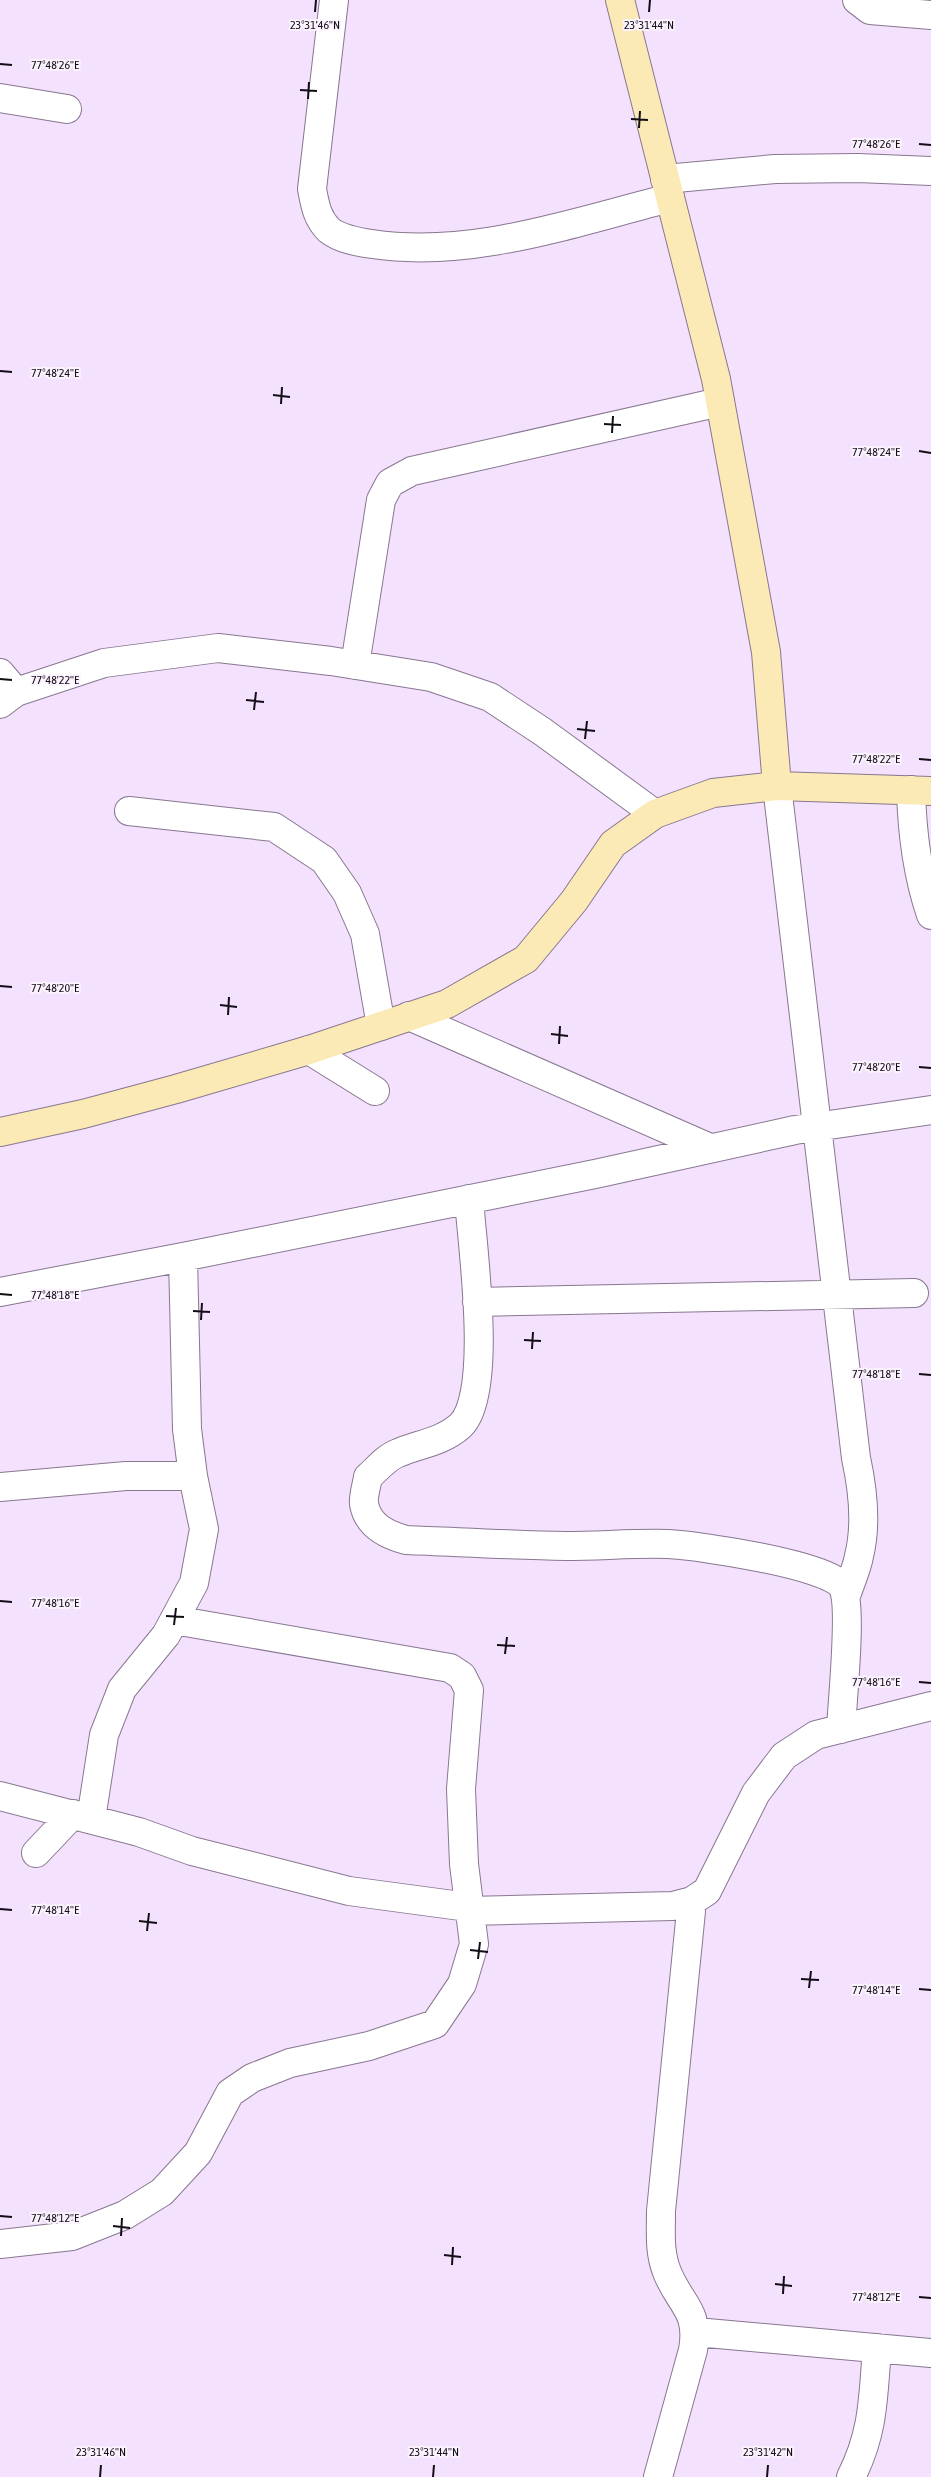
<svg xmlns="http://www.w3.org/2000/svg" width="931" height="2477" viewBox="0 0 931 2477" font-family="'Asap Condensed',sans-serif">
<rect width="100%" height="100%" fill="#f4e1fd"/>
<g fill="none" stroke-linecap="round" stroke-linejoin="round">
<defs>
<path id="street" d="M334,0l-22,189c3,16 5,29 17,41 11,9 29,12 43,14 100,15 202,-22 298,-46
M857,0l13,10 61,5
M0,98l67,11
M665,179l110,-10 83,-1 73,3
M355,665l26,-165 9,-17 22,-12 308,-69
M0,673l16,19
M0,704l16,-12 88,-29 114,-15 113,13 100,16 59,20 53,35 112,82
M777,786l79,672c7,32 11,66 3,98 -2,12 -8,25 -12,37
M911,790c1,43 6,84 20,125
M129,811l145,16 50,33 23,33 18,41 16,92
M409,1016l301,132
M309,1050l66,41
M469,1199c3,46 25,197 -9,227 -18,16 -41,18 -62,27 -11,4 -21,16 -30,24 -1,7 -5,19 -4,27 4,22 23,31 42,36 53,2 107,5 160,6 34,0 68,-3 102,-2 28,1 161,21 174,42 11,17 0,117 -1,143
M0,1292l183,-35 412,-83 200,-44 136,-20
M477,1302l437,-9
M0,1487l126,-11h67
M0,1796l139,36 53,19 157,40 119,16
M91,1819l13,-84 18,-46 44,-54 28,-52 10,-54 -11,-53 -6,-47 -4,-172
M36,1853l37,-39
M469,1911l204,-5 19,-5 15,-10 49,-98 28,-37 32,-21 115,-29
M0,2244l72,-8 53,-21 37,-23 36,-39 32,-60 22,-15 38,-15 79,-17 66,-22 27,-40 12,-40 -10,-80 -3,-75 8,-99 -7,-14 -12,-8 -276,-48
M696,2332l235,21
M658,2477l35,-127c7,-40 -13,-45 -26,-78 -8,-20 -6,-39 -6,-61l31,-310
M851,2477c23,-45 22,-80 26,-129"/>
<path id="secondary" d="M620,0l96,379 50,273 11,134
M0,1132l83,-18 93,-25 133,-39 138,-46 79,-45 48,-58 39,-57 42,-30 58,-21 64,-7 154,5"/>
</defs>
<use href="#street" stroke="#887790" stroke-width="30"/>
<use href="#secondary" stroke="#887790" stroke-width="30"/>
<use href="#street" stroke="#fff" stroke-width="28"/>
<use href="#secondary" stroke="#fceab6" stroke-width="28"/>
</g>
<path fill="none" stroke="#130d16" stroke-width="2" d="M315,12l1,-12M649,12l1,-12M0,64l12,1M300,90l17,1M308,99l1,-17M631,119l17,1M639,128l1,-17M919,144l12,1M0,371l12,1M273,395l17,2M281,404l1,-17M604,424l17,1M612,433l1,-17M919,451l12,2M0,679l12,1M246,700l18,2M254,710l2,-18M577,729l18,2M585,739l2,-18M919,759l12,1M0,986l12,1M220,1005l17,2M228,1015l1,-18M551,1034l17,2M559,1044l1,-18M919,1067l12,1M0,1294l12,1M193,1311l17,1M201,1320l1,-17M524,1340l17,1M532,1349l1,-17M919,1374l12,1M0,1601l12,1M166,1616l18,1M174,1625l2,-17M497,1645l18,1M505,1654l2,-17M919,1682l12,1M0,1909l12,1M139,1921l18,2M147,1931l2,-18M470,1950l18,2M478,1959l2,-17M801,1979l18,1M809,1988l2,-17M919,1989l12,1M0,2216l12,1M113,2226l17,2M121,2236l1,-18M444,2255l17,2M452,2265l1,-18M775,2284l17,2M783,2294l1,-18M919,2297l12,1M100,2477l1,-12M433,2477l1,-12M767,2477l1,-12"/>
<g font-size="12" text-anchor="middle" fill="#130d16" stroke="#fbf3fe" stroke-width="4" stroke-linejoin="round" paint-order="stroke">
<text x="315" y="29">23°31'46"N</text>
<text x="649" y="29">23°31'44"N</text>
<text x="55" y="69">77°48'26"E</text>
<text x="876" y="148">77°48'26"E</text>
<text x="55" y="377">77°48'24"E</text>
<text x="876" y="456">77°48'24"E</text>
<text x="55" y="684">77°48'22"E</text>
<text x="876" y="763">77°48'22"E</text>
<text x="55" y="992">77°48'20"E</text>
<text x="876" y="1071">77°48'20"E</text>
<text x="55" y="1299">77°48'18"E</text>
<text x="876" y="1378">77°48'18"E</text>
<text x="55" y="1607">77°48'16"E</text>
<text x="876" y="1686">77°48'16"E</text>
<text x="55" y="1914">77°48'14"E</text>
<text x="876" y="1994">77°48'14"E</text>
<text x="55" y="2222">77°48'12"E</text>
<text x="876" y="2301">77°48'12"E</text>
<text x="101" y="2456">23°31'46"N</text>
<text x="434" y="2456">23°31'44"N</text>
<text x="768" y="2456">23°31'42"N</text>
</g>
</svg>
